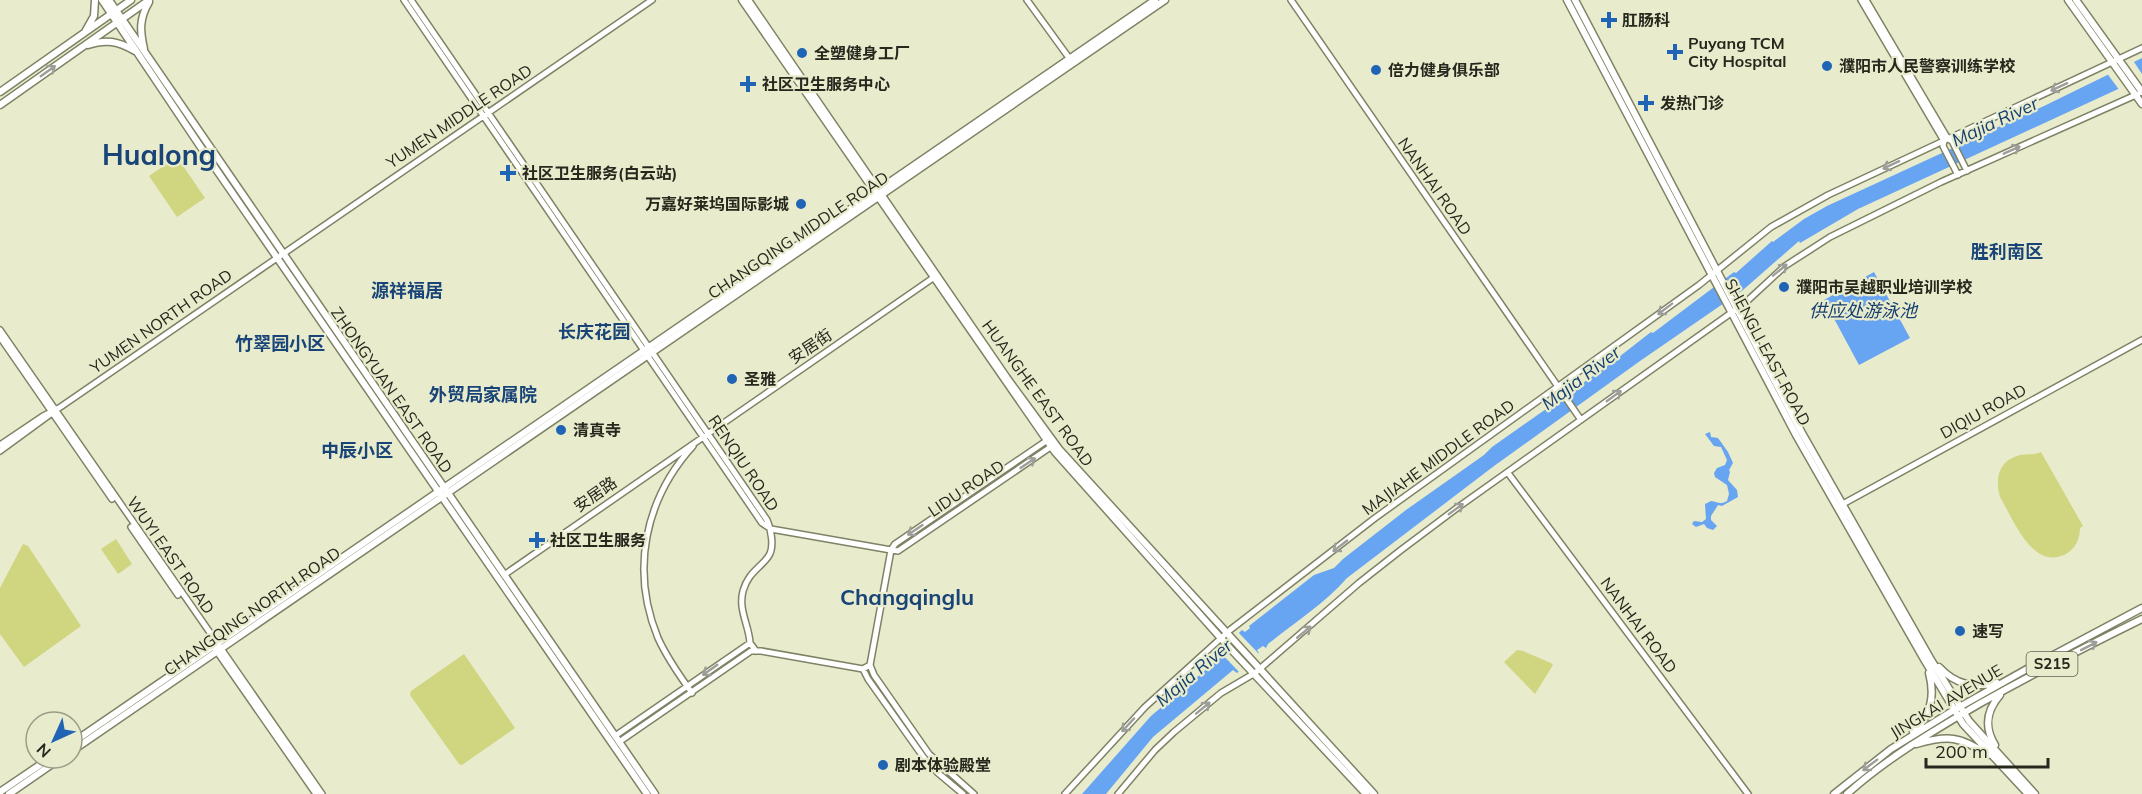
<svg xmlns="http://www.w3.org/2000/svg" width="2142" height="794" viewBox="0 0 2142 794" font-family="Mulish,'Noto Sans SC',sans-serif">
<rect width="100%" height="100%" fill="#e8ebcc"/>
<path fill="#d0d580" d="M177,157l28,41 -28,19 -28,-41z
M2041,452l42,74 -3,2c0,11 -5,22 -16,27 -33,14 -51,-37 -64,-58 -5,-17 -2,-35 17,-41 8,-3 16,0 24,-4z
M116,539l16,25 -14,10 -17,-25z
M23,544l5,2 53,80 -57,41 -24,-33v-46z
M1517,650l6,1 28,12 2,2 -18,29 -31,-32z
M464,654l51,74 -53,37 -3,-1 -49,-69 1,-4z"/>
<path fill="#67a4f1" d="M2142,58v20l-284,131 -58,34 -1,-2 -56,49 -103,71 -146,105 -147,112c-23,26 -53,45 -79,66l-2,4 -3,-2 -6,4 2,3 -22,20 -4,-3 -80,67 -47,57h-24l69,-78 70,-59 -3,-4 24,-23 3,2 5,-4 -1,-2 65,-51 20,-7 9,-9 63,-49 78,-55 8,-8 118,-83 41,-32 2,1 81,-61 2,1 36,-32 1,1 31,-23 23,-13 217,-100z
M1874,272l36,66 -51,27 -35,-65z
M1710,432l1,5 7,1 10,14 5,11 -4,7 1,2 -2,8 9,10 1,7 -16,9 -4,-1 -7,11v4l6,6 -4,4 -6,-2 -3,-4 -8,3 -4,-3 2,-3 8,1 4,-3 -1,-15 6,-3c7,1 9,4 16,0l2,-7 -2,-9 -12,-8 -1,-4 3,-5 8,-3 2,-5 -6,-13 -7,-1 -9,-12z"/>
<path fill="#e8ebcc" d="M2132,59l10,15v7l-22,10 -14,-19z
M1238,632l21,22 -20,18 -21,-22z"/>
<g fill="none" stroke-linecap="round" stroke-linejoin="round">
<defs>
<path id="minor" d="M404,0l358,523 9,6 120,21 -21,115 -7,4 -102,-18h-10l-132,91
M411,0l356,520c4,9 8,28 1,37 -9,12 -20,16 -25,34 -5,19 6,34 7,52
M1027,0l45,62
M1291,0l290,420
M1861,0l83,141
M1866,0l82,139
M1948,139l4,2 15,30
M1944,141l-1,5 15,29
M0,330l322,464
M0,337l112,162
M0,445l43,-29 16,-8 593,-408
M0,451l52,-38
M1508,473l240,321
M1841,505l301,-165
M131,527l47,68
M891,550l7,1 154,-105
M891,550l4,-6 154,-105
M504,575l429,-297
M211,643l105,151
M870,665l4,10 55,79 45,40
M863,669l5,10 56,79 14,15 25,21
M692,693c-13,-18 -25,-35 -34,-55 -28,-68 -13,-139 35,-192
M615,736l135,-93 6,8
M1065,794l80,-87 85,-77 145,-112 324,-233 72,-58 57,-32 314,-147
M1118,794l37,-44 19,-18 47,-39 34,-20 104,-90 42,-33 56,-42 288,-205 40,-37 45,-29 111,-55 197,-88"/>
<path id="major" d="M102,0l98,146 447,648
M109,0l546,794
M742,0l313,452 172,193 139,149
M748,0l259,378 52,71 315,345
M1567,0l229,435 129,226 38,63 65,70
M1575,0l227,433 128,225 39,63 66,73
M2068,0l74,104
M2076,0l66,92
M86,30l8,-14 1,-16
M88,45c18,-6 30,-4 47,6
M144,49c-4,-18 -5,-30 5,-47
M0,92l131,-92
M0,105l149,-105
M1939,667c17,18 34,21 58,16
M1913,732c18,-16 22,-37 16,-59
M72,743l1083,-743
M1916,744c32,-9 44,-8 72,11
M1995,745c-11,-18 -9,-34 5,-50
M72,751l1093,-751
M0,792l50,-34
M9,794l52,-36
M1834,794l57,-45 63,-39 73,-41 115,-61
M1847,794c40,-36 86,-63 132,-90 54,-30 108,-58 163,-85"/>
</defs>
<use href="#minor" stroke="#7f8265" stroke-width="8"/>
<use href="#major" stroke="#7f8265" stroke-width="9"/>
<use href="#minor" stroke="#fff" stroke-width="5"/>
<use href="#major" stroke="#fff" stroke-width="6"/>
</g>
<defs><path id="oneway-shaft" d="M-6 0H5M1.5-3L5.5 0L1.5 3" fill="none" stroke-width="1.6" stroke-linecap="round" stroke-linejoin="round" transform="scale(1.5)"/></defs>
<g stroke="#9e9e99">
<use href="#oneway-shaft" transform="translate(48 71) rotate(-35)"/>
<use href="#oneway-shaft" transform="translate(2059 87) rotate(155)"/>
<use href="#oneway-shaft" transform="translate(2012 150) rotate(-24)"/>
<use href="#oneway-shaft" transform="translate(1891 165) rotate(155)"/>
<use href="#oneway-shaft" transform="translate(1780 270) rotate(-39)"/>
<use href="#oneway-shaft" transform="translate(1665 309) rotate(143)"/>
<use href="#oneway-shaft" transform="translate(1614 396) rotate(-36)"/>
<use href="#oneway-shaft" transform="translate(1028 463) rotate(-34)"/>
<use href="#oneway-shaft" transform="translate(1456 509) rotate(-36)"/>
<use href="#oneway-shaft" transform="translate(915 530) rotate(146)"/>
<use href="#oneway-shaft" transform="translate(1340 546) rotate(142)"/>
<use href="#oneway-shaft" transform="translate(1304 632) rotate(-40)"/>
<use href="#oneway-shaft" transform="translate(2089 646) rotate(-27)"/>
<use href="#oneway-shaft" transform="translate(710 670) rotate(145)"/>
<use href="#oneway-shaft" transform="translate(1203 708) rotate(-39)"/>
<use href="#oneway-shaft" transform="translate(1128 725) rotate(133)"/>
<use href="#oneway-shaft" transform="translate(1870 765) rotate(143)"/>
</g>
<g fill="#1f64b5" stroke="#e8ebcc" stroke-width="2">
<path d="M1606 11h6v6h6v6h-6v6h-6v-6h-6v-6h6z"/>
<path d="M1672 43h6v6h6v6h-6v6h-6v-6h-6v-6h6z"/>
<circle cx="802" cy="53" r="6"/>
<circle cx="1827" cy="66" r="6"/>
<circle cx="1376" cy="70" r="6"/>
<path d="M745 75h6v6h6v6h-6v6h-6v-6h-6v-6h6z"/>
<path d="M1643 94h6v6h6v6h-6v6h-6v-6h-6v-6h6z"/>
<path d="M505 164h6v6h6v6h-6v6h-6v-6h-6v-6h6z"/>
<circle cx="801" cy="204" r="6"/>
<circle cx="1784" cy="287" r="6"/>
<circle cx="732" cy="379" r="6"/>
<circle cx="561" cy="430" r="6"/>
<path d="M534 531h6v6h6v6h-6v6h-6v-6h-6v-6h6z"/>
<circle cx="1960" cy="631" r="6"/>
<circle cx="883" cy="765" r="6"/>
</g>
<g text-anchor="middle" stroke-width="4.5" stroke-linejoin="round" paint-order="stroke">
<rect fill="#e8ebcc" stroke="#616252" stroke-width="1.5" x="2026.5" y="652" width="51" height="24" rx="4.5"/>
<g font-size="15" font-weight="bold" fill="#27281d">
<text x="2052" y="669">S215</text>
</g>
<g font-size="16" font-weight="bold" fill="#27281d" stroke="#e8ebcc" text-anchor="start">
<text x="1622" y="26">肛肠科</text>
<text x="1688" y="49">Puyang TCM<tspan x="1688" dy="18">City Hospital</tspan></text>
<text x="814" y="59">全塑健身工厂</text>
<text x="1839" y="72">濮阳市人民警察训练学校</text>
<text x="1388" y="76">倍力健身俱乐部</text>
<text x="762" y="90">社区卫生服务中心</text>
<text x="1660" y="109">发热门诊</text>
<text x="522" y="179">社区卫生服务(白云站)</text>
<text x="789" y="210" text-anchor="end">万嘉好莱坞国际影城</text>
<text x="1796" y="293">濮阳市吴越职业培训学校</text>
<text x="744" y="385">圣雅</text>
<text x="573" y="436">清真寺</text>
<text x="550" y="546">社区卫生服务</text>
<text x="1972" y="637">速写</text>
<text x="895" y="771">剧本体验殿堂</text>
</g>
<g font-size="16" fill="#27281d" stroke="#e8ebcc">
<text transform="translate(459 116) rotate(-34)" y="6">YUMEN MIDDLE ROAD</text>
<text transform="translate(1435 186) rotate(55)" y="6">NANHAI ROAD</text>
<text transform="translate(798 235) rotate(-34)" y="6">CHANGQING MIDDLE ROAD</text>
<text transform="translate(161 321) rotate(-35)" y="6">YUMEN NORTH ROAD</text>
<text transform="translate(810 346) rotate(-34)" y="6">安居街</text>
<text transform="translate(1768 352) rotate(62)" y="6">SHENGLI EAST ROAD</text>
<text transform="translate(392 390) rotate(55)" y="6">ZHONGYUAN EAST ROAD</text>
<text transform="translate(1038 393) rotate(54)" y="6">HUANGHE EAST ROAD</text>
<text transform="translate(1983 411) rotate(-29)" y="6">DIQIU ROAD</text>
<text transform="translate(1438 457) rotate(-36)" y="6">MAJIAHE MIDDLE ROAD</text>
<text transform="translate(744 463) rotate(56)" y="6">RENQIU ROAD</text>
<text transform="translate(966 488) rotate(-34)" y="6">LIDU ROAD</text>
<text transform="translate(595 494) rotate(-35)" y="6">安居路</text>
<text transform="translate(171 555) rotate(55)" y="6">WUYI EAST ROAD</text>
<text transform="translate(252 611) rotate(-35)" y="6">CHANGQING NORTH ROAD</text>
<text transform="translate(1639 625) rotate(53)" y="6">NANHAI ROAD</text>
<text transform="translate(1946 701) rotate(-31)" y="6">JINGKAI AVENUE</text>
</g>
<g font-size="18" font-style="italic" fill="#163f70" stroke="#e8ebcc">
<text transform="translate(1995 122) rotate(-25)" y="6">Majia River</text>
<text x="1863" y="317">供应处游泳池</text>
<text transform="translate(1581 378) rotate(-37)" y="6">Majia River</text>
<text transform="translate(1194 673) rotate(-40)" y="6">Majia River</text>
</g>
<g font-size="18" font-weight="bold" fill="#194478" stroke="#e8ebcc">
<text x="2007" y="258">胜利南区</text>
<text x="407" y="297">源祥福居</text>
<text x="594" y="338">长庆花园</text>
<text x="280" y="350">竹翠园小区</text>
<text x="483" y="401">外贸局家属院</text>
<text x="357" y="457">中辰小区</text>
</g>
<g font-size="22" font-weight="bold" fill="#194478" stroke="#e8ebcc">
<text x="907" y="605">Changqinglu</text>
</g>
<g font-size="28" font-weight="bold" fill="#194478" stroke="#e8ebcc">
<text x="159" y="165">Hualong</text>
</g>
</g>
<g transform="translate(54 740) rotate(225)"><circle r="28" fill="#e8ebcc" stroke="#9b9d86" stroke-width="1.5"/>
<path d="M0-4.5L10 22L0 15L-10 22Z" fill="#1f64b5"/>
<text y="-9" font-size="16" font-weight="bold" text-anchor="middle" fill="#27281d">N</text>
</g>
<path d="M1926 758v9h122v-9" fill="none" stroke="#27281d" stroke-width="3"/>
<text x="1935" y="758" font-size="18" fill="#27281d" stroke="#e8ebcc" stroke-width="4.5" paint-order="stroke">200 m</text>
</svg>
